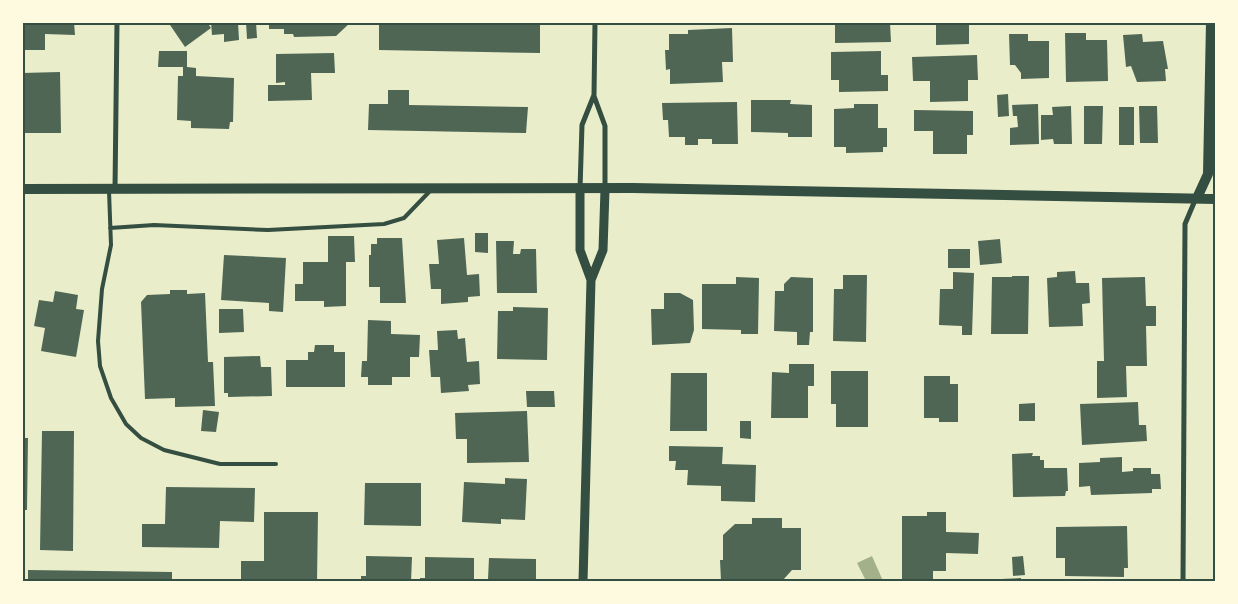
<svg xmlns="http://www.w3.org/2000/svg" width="1238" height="604" viewBox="0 0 1238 604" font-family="'Roboto Serif',serif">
<rect width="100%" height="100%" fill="#e9edc9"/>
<path fill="#a3b18a" d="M872,556l11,25h-17l-9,-18z"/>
<path fill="#4f6655" d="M22,22h52l1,13 -30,-1v16h-23z
M168,22h39l4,6 -26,19z
M211,22h27l1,18 -15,2v-8l-12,1z
M246,22h10l1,16 -10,1z
M269,22h82l-15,14 -42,1 -1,-3h-9v-5h-15z
M379,22l161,1v30l-161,-3z
M835,22l55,1 1,19 -56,1z
M936,22h33v22l-33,1z
M732,28l1,34h-11l1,20 -53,2v-15l-4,1 -1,-20h4v-16h19v-4z
M1065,33h21v7h21l1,41 -42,1z
M1009,34h19v7h21v37l-28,1v-6l-6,-8h-5z
M1142,34l1,8 20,-1 5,28h-3l1,12 -29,1 -6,-16 -5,1 -3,-32z
M159,51h28v16l9,1v8l38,2 -1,44h-3l-1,7 -38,-1v-7l-14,-1 1,-44h5v-9h-25z
M881,51v24h7v16l-49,1v-12h-8v-28z
M334,53l1,20h-24l1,27 -44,1v-16h17v-3l-9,1v-29z
M977,55l1,25h-10v21l-38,1v-21h-17l-1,-24z
M60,72l1,61h-39v-60z
M388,90h21v15l119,2 -2,26 -158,-3 1,-26h19z
M1008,94l1,22 -11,1 -1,-22z
M751,100h40l-1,4 22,1v32h-24v-4l-37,-1z
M737,102l1,42h-26v-5h-14v6h-13v-8h-16l-1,-17h-5l-1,-17z
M854,104h24v24h9v19h-4v5l-37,1v-6h-12v-38l20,-1z
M1038,104l1,40 -29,1v-17l8,-1 -1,-11h-4l-1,-11z
M1071,106l1,38h-18l-1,-5 -12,1v-25h12l-1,-8z
M1084,106h19l-1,38h-18z
M1139,106h18l1,37h-18z
M1119,107h15v38h-15z
M914,110l59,1v24h-6v19h-34v-23h-19z
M475,233h13v20l-13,-1z
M328,236h26l1,26h-9v44l-22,1v-6h-29v-17h8v-22h25z
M377,238h25l4,65h-26v-16h-11v-32h2v-11h6z
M464,238l3,37 12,-1 1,22 -12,1v5l-27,2v-15h-10l-2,-25h10l-2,-24z
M1000,239l2,24 -22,2 -2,-24z
M496,241h18l-1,13h7l1,-5h15l1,44h-40z
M948,249h22v19h-22z
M224,255l62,3 -3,54 -14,-1v-8l-48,-3z
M1075,271l1,12h13l1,20 -8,1 1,22 -34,1 -2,-49 10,-1v-5z
M953,272l21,1 -2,62h-10v-9l-23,-1 1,-36h13z
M843,275h24l-1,67 -33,-1 1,-52h9z
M1012,276h17l-1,58h-37l1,-57h20z
M736,277l23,1 -1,56h-17v-4l-39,-1v-45h34z
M791,277l22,1v54h-3l-1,13h-12v-13l-23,-1 1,-40h9v-7z
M1145,277l1,29h10v20h-10l1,40h-21l1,31 -30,1v-37h7l-2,-83z
M170,290h17v4l18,-1 3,69h5l2,44 -40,1v-9l-30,1 -4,-97 6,-7 23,-1z
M55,291l23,4 -2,14 8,1 -8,47 -35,-6 4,-23 -11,-2 5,-26 14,2z
M664,293h16l13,7 1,30 -4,13 -38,2 -1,-36h13z
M513,307l35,1 -1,52 -50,-1 1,-48h15z
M219,309h24l1,23 -25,1z
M368,320l23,1v13l29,1 -1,22h-9v20h-18v8h-24v-8h-7l1,-16h5z
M457,330l1,9 7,-1 2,24 12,-1 1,23 -12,1 1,6 -28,2 -1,-16h-9l-2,-27h9l-1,-19z
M315,345h19v7h11v35h-59v-27h22v-8h6z
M260,356l1,11h10l1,29 -44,1v-4h-4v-36z
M789,364h25v22h-6v32h-37l1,-46 17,1z
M831,371h37v56h-32v-23h-5z
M671,373h36v58h-37z
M924,376h26v8h8v38h-19v-4h-15z
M526,391h28l1,16h-28z
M1138,402l1,23h7l1,16 -65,4 -2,-41z
M1035,403v18h-16v-17z
M203,410l16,2 -3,20 -15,-1z
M527,411l2,51 -62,1v-24h-11l-1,-26z
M740,421h11v18l-11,-1z
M42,431h32l-1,120 -33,-1z
M22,438h6l-1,72h-5z
M669,446l54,1 -1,17 34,1 -1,37 -34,-1v-15l-34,-1 1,-15h-13l1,-9h-7z
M1033,453l-1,3h8v4h4v8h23l1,23h-2l-1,5 -52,1 -1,-43z
M1122,457v15l11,-1v-3h18v6h9l1,15h-9v4l-61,2 -1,-9 -11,1v-24l21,-1v-4z
M505,478l22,1 -2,41 -24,-1v5l-39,-2 2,-40 41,2z
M365,483h56v43l-57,-1z
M166,487l89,1 -1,34 -34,-1 -1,27 -77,-1v-23h23z
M264,512h54l-1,70h-76v-21h23z
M927,512h19v20l33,1 -1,21 -32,-1v18h-13v11h-31v-66h25z
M752,518h30v10h19v42h-9l-9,10 -62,1 -1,-21h3v-25l12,-11h17z
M1127,526l1,42h-4v9l-59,-1v-18h-9v-31z
M366,556l46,1 -1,25h-50v-6h5z
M1023,556l2,19 -12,1 -1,-19z
M425,557l49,1v24h-54v-4h5z
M489,558l47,1v23h-52v-3h4z
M28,570l144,2v10h-144z
M1021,578v4h-42v-2z"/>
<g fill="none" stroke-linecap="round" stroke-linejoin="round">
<path stroke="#344e41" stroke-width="4" d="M109,191l2,54 -9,44 -4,52 2,25 11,32 15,26 15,14 23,12 56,14h56
M110,228l44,-3 114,5 116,-6 20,-6 26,-27"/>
<path stroke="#344e41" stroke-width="5" d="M594,96l11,30v62
M115,189l2,-167
M580,189l2,-64 12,-30 1,-73
M1183,582l2,-358 11,-26"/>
<path stroke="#344e41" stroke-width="9" d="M580,189v61l11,30
M583,582l8,-302 12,-30 2,-60"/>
<path stroke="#344e41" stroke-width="10" d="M22,189l611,-1 583,11
M1197,198l11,-24 3,-152"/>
</g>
<rect width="1238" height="604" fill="none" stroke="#fefae0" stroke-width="48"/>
<rect x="24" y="24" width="1190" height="556" fill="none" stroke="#344e41" stroke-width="2"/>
</svg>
